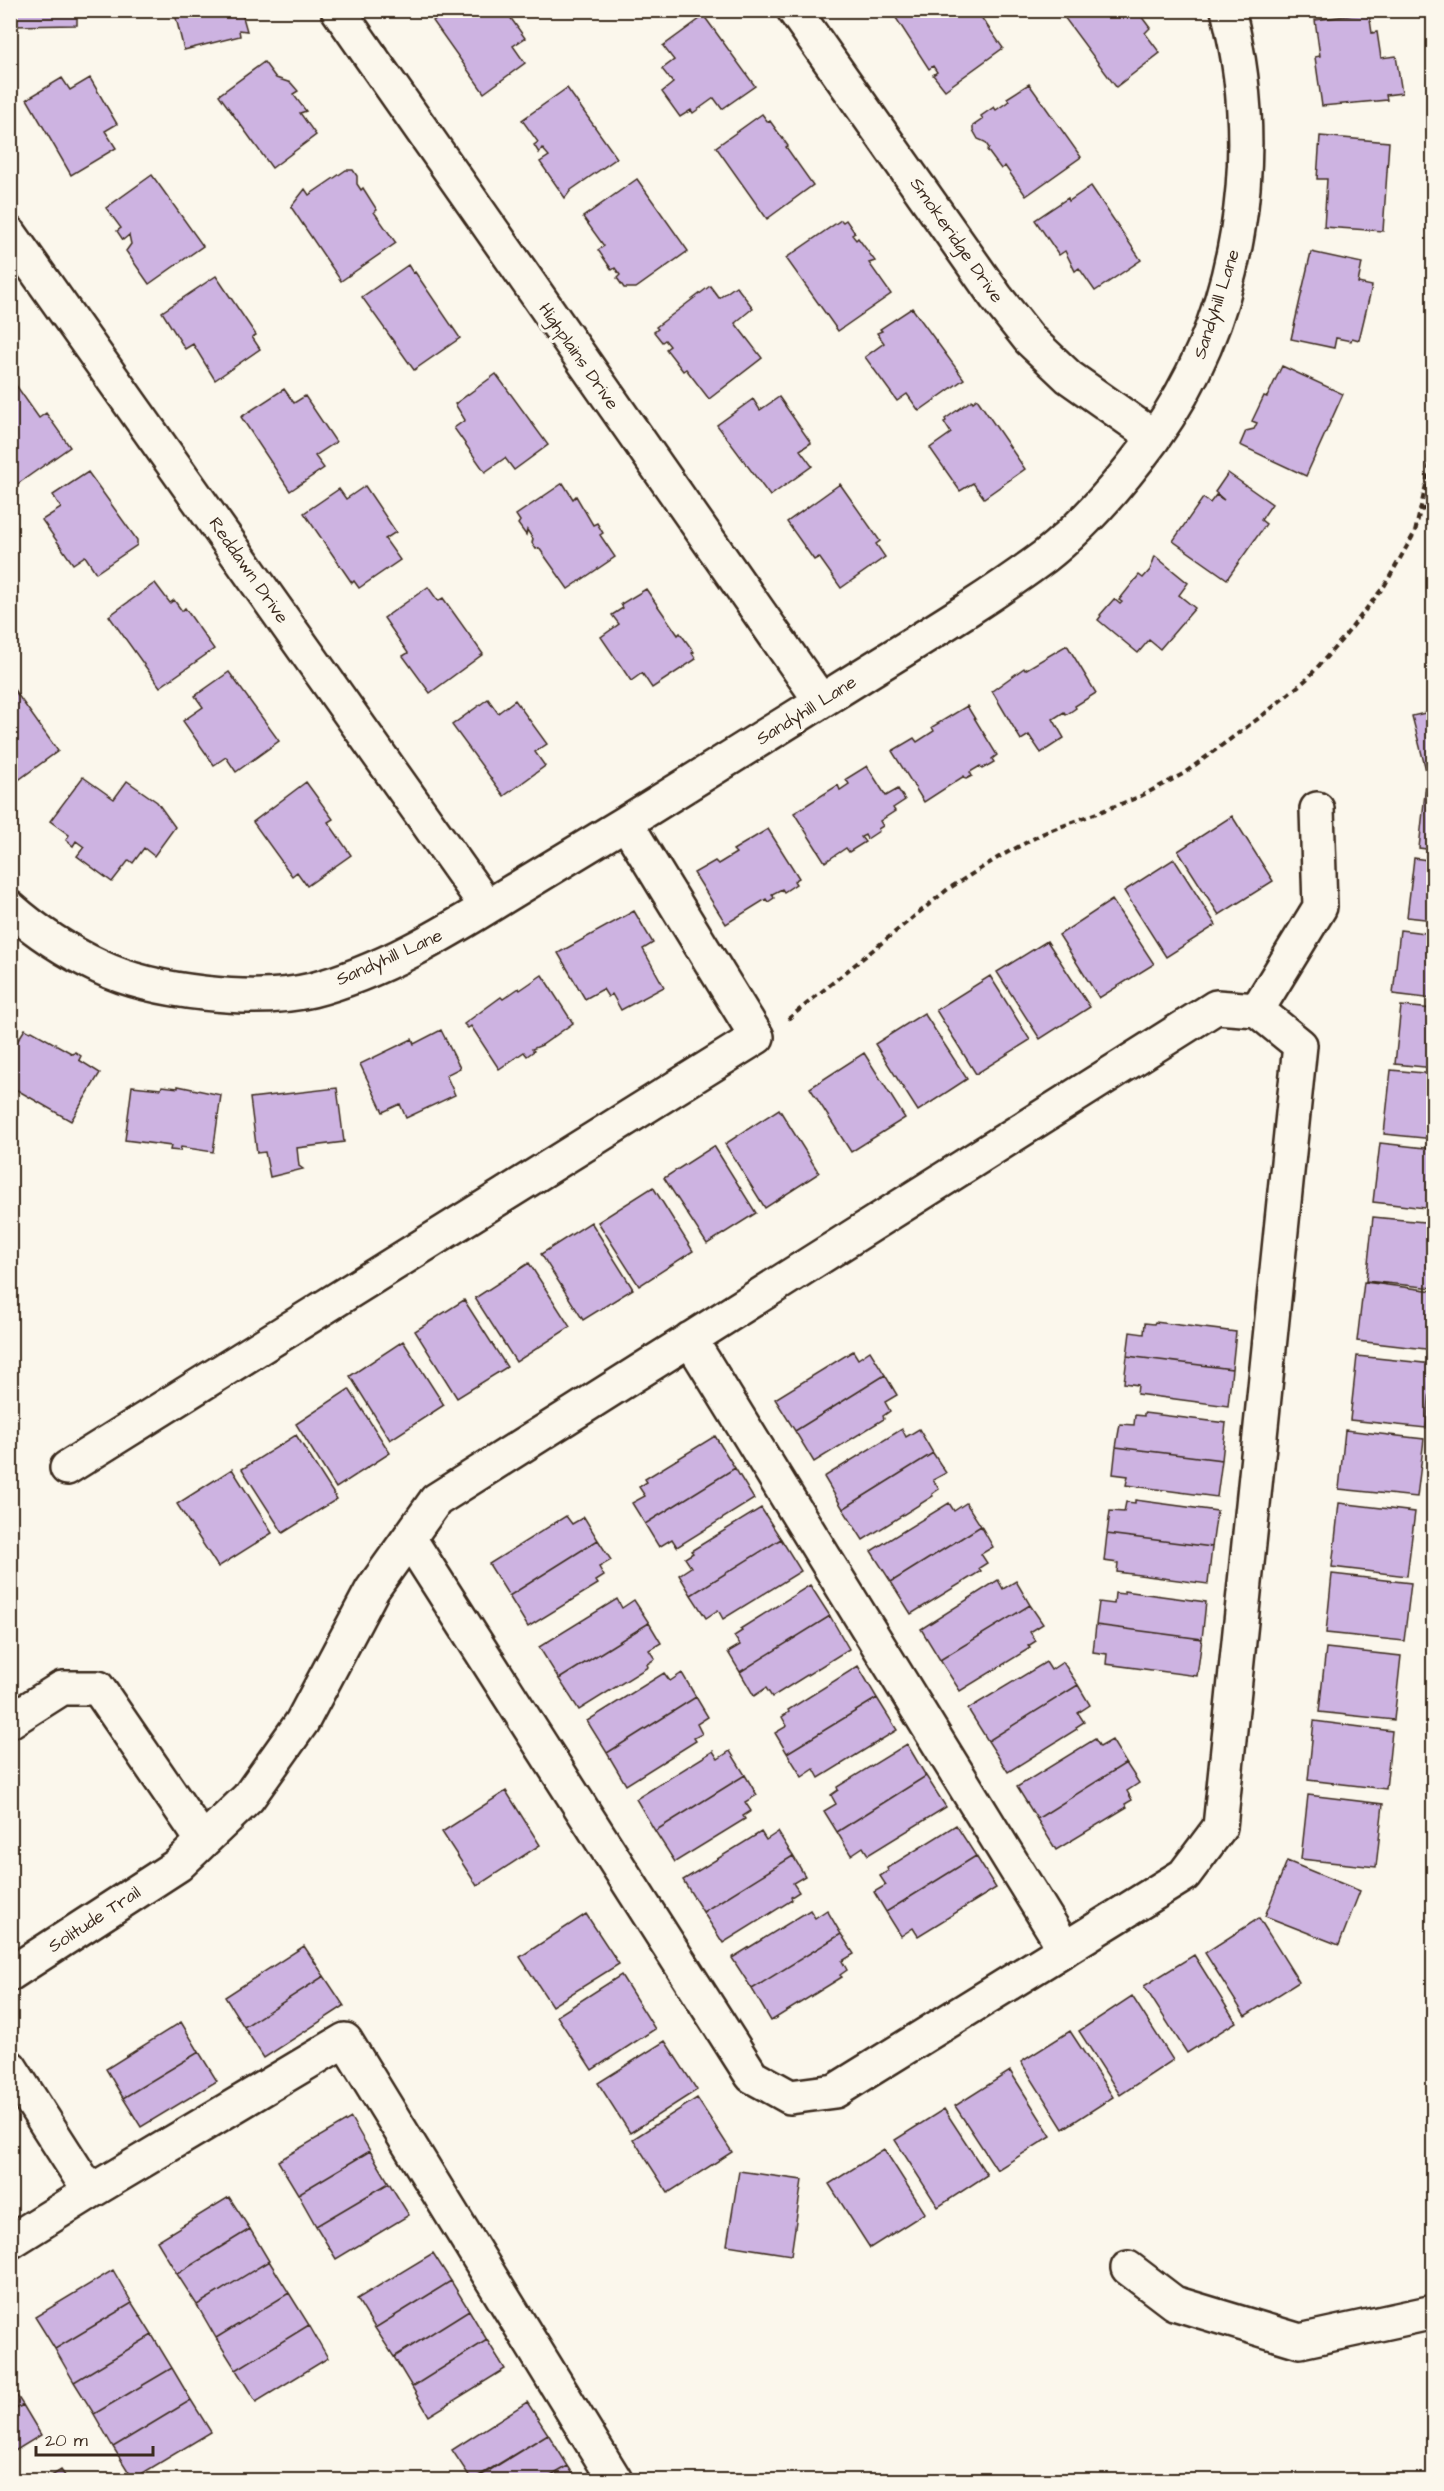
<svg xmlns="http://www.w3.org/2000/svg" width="1444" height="2491" viewBox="0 0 1444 2491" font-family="'Architects Daughter',sans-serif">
<rect width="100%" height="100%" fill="#fbf7ec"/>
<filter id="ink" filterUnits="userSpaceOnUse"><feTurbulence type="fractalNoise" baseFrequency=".0167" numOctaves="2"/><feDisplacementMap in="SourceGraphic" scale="12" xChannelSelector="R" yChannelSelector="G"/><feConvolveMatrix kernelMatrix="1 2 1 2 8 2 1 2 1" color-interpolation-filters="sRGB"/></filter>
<g filter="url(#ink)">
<path fill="#cdb3e1" stroke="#3b2a1e" stroke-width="1.5" d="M10,10h67v15l-67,1z
M174,10h67l6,21 -8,-1 1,6 -56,14z
M448,10h57l20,28 -12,8 12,17 -41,30 -51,-72z
M900,10h76l27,38 -58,42 -12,-15 4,-3 -4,-6 -4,3 -35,-54z
M1073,10h67l-2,2 12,16 -5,5 15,20 -44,34 -52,-70z
M1369,13l3,20 5,-1 4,26 15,-2 6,37 -16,2 1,5 -65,6 -7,-49 5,-1 -5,-36z
M704,16l51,70 -33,23 -8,-11 -21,15 -2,-3 -11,7 -18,-25 11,-9 -11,-14 12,-9 -11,-14z
M264,62l12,16 15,5 7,8 -5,3 13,17 -6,2 16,22 -44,33 -53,-73z
M62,78l8,12 20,-12 27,46 -12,7 11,17 -45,27 -44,-76z
M1029,84l52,73 -55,39 -21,-30 -4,3 -14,-19 2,-2 -4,-6 -7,-3 -5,-9v-4l10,-7 -2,-3 13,-9 2,3 13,-9 -2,-3z
M567,88l50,70 -46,32 -6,8 -25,-36 9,-6 -7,-8 -3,5 -5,-8 4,-3 -16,-22z
M762,114l6,8 2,-1 18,25 -2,1 27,38 -46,34 -51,-72z
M1320,136l69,6 -6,89 -59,-4 3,-48h-10z
M346,170h7l4,6v8l4,6 2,-2 14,22 -3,2 22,31 -55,38 -50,-74 14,-18 4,6z
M152,175l51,71 -54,38 -23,-33 5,-7 -2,-9 -6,5 -6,-9 4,-3 -15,-20z
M637,179l51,72 -52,37h-12l-7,-10 3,-3 -5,-7 -3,2 -14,-20 6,-4 -21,-29z
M1091,186l50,74 -46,31 -16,-23 -4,3 -10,-20 -6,4 -24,-35 33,-22 1,3z
M841,220l2,2 3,-2 9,13 -3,2 4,5 2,-2 17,23 -6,2 22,31 -53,37 -52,-73z
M1311,252l51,11 -4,20 14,3 -13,54 -7,-2 -1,3 -15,-3 -2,10 -43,-9z
M408,265l5,8 2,-1 45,66 -46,32 -52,-73z
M216,276l40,59 -4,2 8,12 -45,31 -22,-36 -8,5 -23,-37z
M710,286l9,12 17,-12 17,22 -18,15 27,35 -53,41 -23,-30 -3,2 -17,-22 4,-3 -5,-6 -3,2 -8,-10 4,-3 -2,-2z
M912,308l52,71 -45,32 -12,-17 -10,7 -32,-44 19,-14 -7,-10 5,-2 -2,-2z
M1282,366l61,28 -37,82 -66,-31 6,-14 8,-2 3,-6 -5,-2 12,-25 3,1z
M496,374l52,71 -34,25 -9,-12 -20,14 -31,-44 11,-8 -10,-16z
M13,381l26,37 7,-5 24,34 -54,38 -6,-8v-94z
M284,389l10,14 11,-7 31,46 -21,14 9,12 -34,23 -49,-74z
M779,397l32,46 -11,7 12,16 -42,30 -53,-71 36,-26 7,11z
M977,399l48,70 -41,29 -11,-15 -13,8 -30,-43 21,-15 -7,-11 2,-1 -1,-2 27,-19 1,2z
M88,472l49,68v5l-41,28 -11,-17 -12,8 -31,-44 19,-12 -8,-13z
M1228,473l44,31 -11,16 5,4 -39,55 -54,-38 30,-43 7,5 6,-8 8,5 -9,-8z
M563,483l10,16 3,-3 17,29 4,-2 6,10 -3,2 15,22 -47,32 -29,-41 -3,1 -4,-6 1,-4 -6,-9 -1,5 -8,-11 2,-3 -4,-6z
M840,484l40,57 -4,3 9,13 -44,31 -22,-31 -5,3 -27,-38z
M365,486l31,46 -11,7 15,21 -41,28 -5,-7 -2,2 -48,-70 35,-24 7,10z
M1155,556l33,27 -9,12 16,13 -35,41 -11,-9 -11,13 -40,-33 3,-4 -1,-1 14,-16 6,5 2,-2 -3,-2 20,-25 4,3 7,-8z
M155,583l15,20 4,-3 8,11 3,-3 29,41 -54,38 -51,-71z
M428,587l10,14 5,-3 40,56 -53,39 -27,-37 5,-3 -24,-35z
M646,589l32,46 2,-2 14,19 -2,1 4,6 -44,29 -10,-15 -11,8 -30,-44 18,-13 -7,-9 11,-7 -2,-4z
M1067,645l29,48 -21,13 1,2 -10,7 -2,-3 -11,7 11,19 -23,15 -12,-18 -8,5 -29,-49 32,-23 1,2z
M229,672l50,69 -43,31 -10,-15 -12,8 -31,-44 20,-14 -8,-11z
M10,684l48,67 -45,33 -3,-3z
M488,699l10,14 17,-13 32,44 -12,8 10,14 -41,30 -52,-71z
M967,706l30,49 -5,4 2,3 -12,7 -2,-3 -10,6 2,4 -6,3 -2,-3 -40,26 -32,-51 22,-13 3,4 17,-11 -2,-4z
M1434,711v61l-7,2 -15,-58z
M867,766l19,30 12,-7 7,11 -12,8 2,3 -15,10 3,5 -5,3 1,2 -12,8 -2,-4 -4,2 4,5 -16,10 -3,-4 -21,14 -31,-49 44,-28 2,5 9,-6 -3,-5z
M83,777l31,22 13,-18 30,21 18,25 -21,29 -10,-8 -11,15 -4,-3 -17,22 -35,-26 7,-9 -8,-6 -3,5 -7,-6 3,-5 -19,-14z
M306,782l27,37 -5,3 23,33 -44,31 -10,-14 -5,4 -39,-54z
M1426,784l8,1v65l-15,-2z
M1232,816l41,65 -54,34 -41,-64z
M768,829l31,49 -5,3 2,3 -12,8 -2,-3 -10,5 2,4 -6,4 -2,-3 -40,25 -32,-51 21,-12 3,3 18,-11 -3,-3z
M1414,858l20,3v59l-27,-3z
M1174,859l42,66 -50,32 -42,-66z
M1112,900l42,64 -55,34 -40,-63z
M634,911l19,32 -10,6 21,38 -43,23 -9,-16 -4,3 -5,-8 -18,10 -27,-46z
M1400,930l34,4v65l-41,-5z
M1047,941l43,66 -50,32 -43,-67z
M542,975l31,48 -31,22 -10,4 2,2 -7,5 -3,-4 -25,17 -28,-43 -3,2 -4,-4 37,-27 2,2 16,-11 1,2z
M990,976l40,64 -54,34 -40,-64z
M1401,1006l33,3v59l-39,-4z
M924,1013l43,66 -49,32 -43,-67z
M25,1029l5,3 2,-1 41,23 2,-2 6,4 -2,4 21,13 -29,48 -61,-35v-33z
M441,1030l19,38 -14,7 9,20 -49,23 -6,-14 -17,8 -23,-48 52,-25 2,5z
M864,1053l41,65 -54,34 -41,-64z
M1391,1070l43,4v65l-50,-5z
M132,1086l29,3 1,-3 16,2v-2l43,9 -8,57 -32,-5 -1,4 -10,-1 1,-4 -46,-6z
M337,1088l7,54 -47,6 2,18 4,3 -33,8 -5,-25 -8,1 -7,-55z
M779,1109l40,64 -54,35 -40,-64z
M1380,1143l54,6v60l-61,-7z
M714,1146l42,67 -49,31 -43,-66z
M653,1187l40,64 -54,35 -41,-64z
M1373,1217l61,6v65l-68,-7z
M591,1222l42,67 -50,31 -42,-66z
M529,1263l41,64 -54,35 -41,-64z
M1364,1282l70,9v59l-77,-9z
M464,1300l43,67 -50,31 -42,-67z
M1155,1322l81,10 -4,37 -105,-13 3,-24 14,2 1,-11 9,1z
M403,1341l41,64 -54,35 -40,-64z
M853,1351l5,8 12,-8 15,24 -90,56 -20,-32z
M1127,1356l105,13 -4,37 -91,-12 1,-9 -14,-2z
M1357,1356l76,8 -7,64 -76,-8z
M885,1375l12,20 -12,7 5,9 -7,5 1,3 -70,43 -19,-31z
M349,1389l41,64 -54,35 -40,-64z
M1144,1413l82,10 -4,37 -106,-13 4,-23 14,1 1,-10 9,1z
M902,1429l4,8 13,-8 14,24 -90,56 -19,-32z
M1345,1430l79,9 -7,58 -78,-8z
M296,1435l41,64 -54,34 -41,-64z
M715,1436l20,32 -90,56 -13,-21 13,-7 -6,-9 8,-5 -2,-3z
M1116,1447l106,13 -5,37 -91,-12 2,-9 -15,-2z
M933,1453l13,20 -13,7 6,9 -7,5 1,2 -70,44 -20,-31z
M735,1468l19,31 -77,48 -5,-8 -13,8 -14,-23z
M232,1469l40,64 -54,34 -41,-63z
M1135,1500l82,11 -5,36 -105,-13 3,-23 14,1 2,-10 9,1z
M949,1503l5,8 12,-8 15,23 -90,56 -20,-31z
M1339,1503l76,9 -8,64 -75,-9z
M761,1508l20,31 -90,56 -12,-20 12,-8 -6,-9 8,-5 -2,-2z
M566,1516l6,8 12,-7 14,23 -89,56 -20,-32z
M981,1526l12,21 -12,7 6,9 -8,5 2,3 -70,43 -20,-32z
M1107,1534l105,13 -4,37 -91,-12 1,-9 -14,-2z
M781,1539l20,32 -78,48 -5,-9 -12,8 -15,-23z
M598,1540l13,20 -12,7 5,9 -8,5 2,3 -70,43 -19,-31z
M1332,1574l79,9 -7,58 -78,-8z
M998,1580l5,9 13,-8 14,24 -90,55 -19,-31z
M810,1585l20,31 -90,56 -12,-20 12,-7 -6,-9 8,-5 -2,-2z
M1124,1591l82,11 -4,37 -106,-14 3,-23 15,2 1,-11 9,1z
M617,1599l5,9 12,-8 15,23 -90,56 -20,-32z
M1030,1605l13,19 -13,8 6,9 -8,5 2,2 -70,43 -20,-31z
M830,1616l19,33 -77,48 -6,-9 -12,8 -14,-24z
M649,1623l12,20 -12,7 6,9 -8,5 1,3 -69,43 -20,-31z
M1096,1625l106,14 -5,37 -91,-12 1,-10 -14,-2z
M1326,1648l75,8 -7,64 -75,-8z
M1046,1662l5,8 12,-8 15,23 -90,56 -20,-32z
M858,1666l19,32 -90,55 -12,-20 12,-7 -5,-9 7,-5 -1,-2z
M664,1673l6,8 12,-8 14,24 -89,56 -20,-32z
M1078,1685l12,20 -12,8 6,9 -8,5 1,2 -69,43 -20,-31z
M696,1697l12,20 -11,7 5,10 -8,4 2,3 -70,44 -19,-32z
M877,1698l20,32 -78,48 -5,-9 -12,8 -15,-24z
M1314,1721l78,10 -6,58 -78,-9z
M1095,1739l5,8 12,-7 14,23 -89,56 -20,-32z
M907,1744l19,32 -89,56 -13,-21 12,-7 -5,-9 7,-5 -1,-3z
M713,1751l5,8 12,-8 15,24 -90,56 -19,-32z
M1126,1763l13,20 -12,8 5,9 -7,4 2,3 -71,43 -19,-31z
M745,1775l12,20 -12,7 6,9 -8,5 2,3 -70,43 -20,-31z
M926,1776l20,31 -78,48 -5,-8 -12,8 -14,-23z
M506,1791l34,54 -63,41 -35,-54z
M1308,1795l75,9 -7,63 -75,-8z
M956,1825l20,31 -90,56 -12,-20 12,-7 -6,-9 8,-5 -1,-3z
M761,1832l5,8 12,-8 15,24 -90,56 -20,-32z
M793,1856l12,20 -12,7 6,9 -8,5 1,3 -69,43 -20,-31z
M976,1856l20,32 -78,48 -5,-8 -12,8 -15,-24z
M1287,1861l73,30 -21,54 -74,-29z
M810,1910l5,8 12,-8 14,24 -89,55 -20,-31z
M586,1914l33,50 -67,42 -32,-49z
M1259,1918l40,64 -54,34 -40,-63z
M841,1934l13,20 -12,7 5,9 -7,5 2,2 -71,44 -19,-32z
M304,1946l20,30 -80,51 -19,-30z
M1194,1955l42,67 -49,31 -43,-67z
M621,1975l34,54 -63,41 -35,-54z
M324,1976l20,30 -80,52 -20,-31z
M1132,1996l41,64 -53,35 -41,-64z
M181,2022l18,30 -76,46 -17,-29z
M1070,2031l43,66 -50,32 -42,-67z
M665,2041l32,49 -67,43 -32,-50z
M199,2052l18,29 -76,46 -18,-29z
M1010,2071l41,65 -54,34 -42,-64z
M697,2098l35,54 -64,41 -35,-54z
M944,2109l43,66 -49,32 -43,-67z
M351,2118l19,33 -72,43 -20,-33z
M884,2149l41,64 -55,35 -41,-64z
M370,2151l19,32 -73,43 -18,-32z
M739,2171l63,9 -11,75 -64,-10z
M389,2183l20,32 -73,44 -20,-33z
M229,2197l21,32 -73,45 -20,-33z
M250,2229l19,32 -72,44 -20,-31z
M433,2253l18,28 -76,47 -18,-29z
M269,2261l20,32 -73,45 -19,-33z
M113,2270l19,33 -77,46 -20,-32z
M451,2281l18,29 -75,47 -19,-29z
M289,2293l20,32 -73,45 -20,-32z
M132,2303l20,32 -78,47 -19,-33z
M469,2310l18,30 -75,47 -18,-30z
M309,2325l19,33 -72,44 -20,-32z
M152,2335l20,33 -78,46 -20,-32z
M487,2340l18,29 -76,47 -17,-29z
M172,2368l19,32 -78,47 -19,-33z
M10,2385l13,20 -13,7z
M191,2400l20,32 -78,47 -20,-32z
M527,2402l21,32 -76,46 -20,-30z
M23,2405l18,30 -31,19v-42z
M548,2434l20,32 -24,14h-70z
M568,2466l9,14h-33z
M61,2470l7,10h-23z"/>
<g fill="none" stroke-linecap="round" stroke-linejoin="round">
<defs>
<path id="minor" d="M338,10l483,691
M794,10l202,287 34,43 39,37 85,60
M10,234l477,673
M10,908c27,24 58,44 90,59 52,25 155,37 212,23 69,-18 132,-56 193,-94 41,-25 81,-49 122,-74 79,-49 158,-98 236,-147 61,-38 123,-75 181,-118 41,-32 78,-76 109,-118 88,-123 112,-284 75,-429
M1257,1010l63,-103 -3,-98
M690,1339l375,610
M67,1468l690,-431 -131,-214
M10,1721l52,-33h36l105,153
M10,1974l168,-109 70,-67 54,-76 70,-132 64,-90 780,-493 41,3 43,35 -80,782 -36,48 -349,216 -45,6 -38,-21 -343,-538
M10,2067l80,125 255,-152 270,440
M10,2242l80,-50
M1128,2268l46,35 126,38 134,-29"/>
</defs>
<use href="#minor" stroke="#3b2a1e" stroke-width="38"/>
<path stroke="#3b2a1e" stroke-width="4" stroke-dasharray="6 4.5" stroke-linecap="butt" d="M1421,510l13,-4
M788,1019l160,-130 51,-32 45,-24 95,-36 44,-23 80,-59 44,-36 38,-43 40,-51 30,-53 11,-47 8,-48"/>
<use href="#minor" stroke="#fbf7ec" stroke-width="33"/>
</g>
</g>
<g text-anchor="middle" stroke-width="6" stroke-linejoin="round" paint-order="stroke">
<g font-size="18" fill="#3b2a1e" stroke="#fbf7ec">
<text transform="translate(957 240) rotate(55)" y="6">Smokeridge Drive</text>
<text transform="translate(1216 304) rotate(-72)" y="6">Sandyhill Lane</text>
<text transform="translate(579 356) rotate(55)" y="6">Highplains Drive</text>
<text transform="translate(249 570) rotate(55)" y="6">Reddawn Drive</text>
<text transform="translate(806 710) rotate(-32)" y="6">Sandyhill Lane</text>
<text transform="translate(389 957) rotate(-24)" y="6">Sandyhill Lane</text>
<text transform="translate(94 1919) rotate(-33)" y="6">Solitude Trail</text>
</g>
</g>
<rect width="1444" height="2491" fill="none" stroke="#fbf7ec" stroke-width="36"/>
<rect x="18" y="18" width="1408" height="2455" fill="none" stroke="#3b2a1e" stroke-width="2" filter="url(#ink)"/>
<path d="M36 2446v9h117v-9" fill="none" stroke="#3b2a1e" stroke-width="3"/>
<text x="45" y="2446" font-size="18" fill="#3b2a1e" stroke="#fbf7ec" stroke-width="4.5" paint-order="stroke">20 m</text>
</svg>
